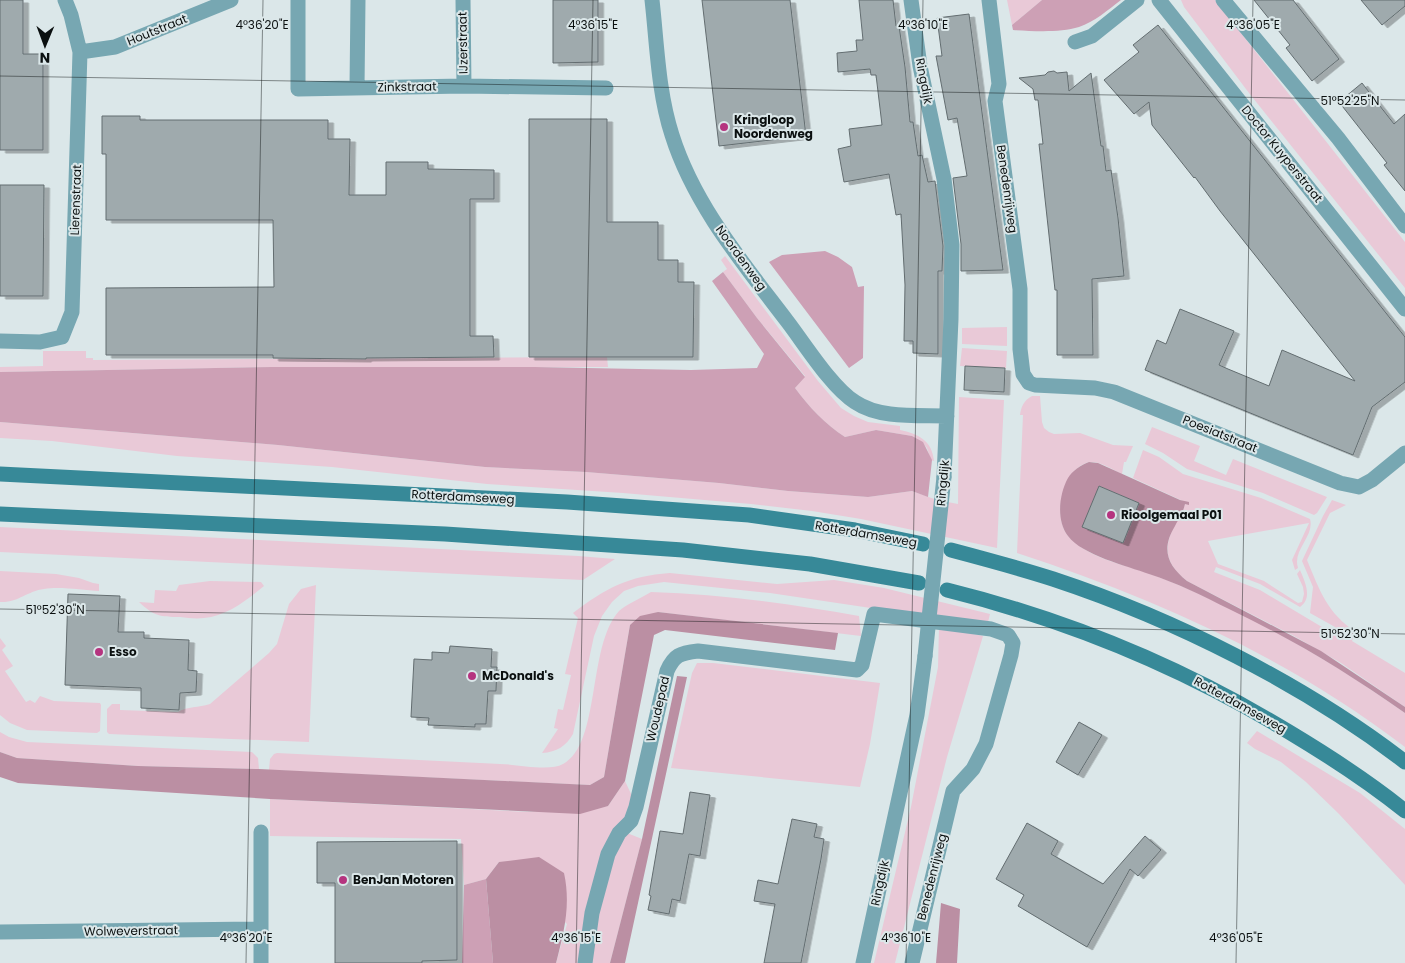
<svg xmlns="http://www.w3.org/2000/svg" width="1405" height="963" viewBox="0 0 1405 963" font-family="Poppins,sans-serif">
<defs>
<filter id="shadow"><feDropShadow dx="5.5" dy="3" stdDeviation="0" flood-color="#0004"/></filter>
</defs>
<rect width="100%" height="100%" fill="#dbe7e9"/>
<path fill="#e9c9d7" d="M1007,0h35l-30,25z
M1181,0h34l190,242v46l-156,-195 -65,-86z
M725,256l93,125 23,27 13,8 14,6 32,4v4c18,4 32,10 34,31l-3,-1 -4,-12 -4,-5 -11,-7 -36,-6 -31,7c-20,-13 -36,-30 -50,-49l10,-12 -48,-58 -34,-46 4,-3 -6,-9z
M1007,327v19l-45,-2v-16z
M962,348l45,3 -1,17 -46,-2z
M43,351h43v7h7v2l514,-3 1,10h-335l-273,5v-5l43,-1z
M1032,396h8l2,26 2,6 5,4 5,2 26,-1 33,12 20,1 -7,16h-2l-2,12c-9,-4 -22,-13 -32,-12 -28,5 -39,58 -20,76 19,19 47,25 72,33 18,6 35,13 53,21 75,34 143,73 210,121v34c-116,-89 -250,-149 -388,-194l6,-138h-3c1,-8 4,-15 12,-19z
M959,397l45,3 -7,148 -136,-29 -49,-8 -61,-7 -128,-11 -136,-9 -155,-17 -155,-11 -125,-15 -52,-3v-16l278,23 207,22 101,5 133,11 69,8 80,6 44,-6 25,9 21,4z
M1152,427l48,19 -6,15 32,14 7,-16 94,38 -10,16 -3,2 -51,-22 -76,-24 -24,-16 -18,-9z
M1143,450l16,7 24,17 78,24 49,21c5,17 -18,31 -12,49l-3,2 -3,-10 17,-37 -101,18 10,23 46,17 34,22 4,-1 2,-8 -1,-7 -6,-13 3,-4c5,12 13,28 0,37l-40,-23 -44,-17 -2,5 46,18 72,43 3,-6 -25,-14 3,-26 -11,-26 21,-45 9,-16 14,5 -16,8 -23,47c13,31 20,53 49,72l-4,9 53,32v34l-64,-44 -47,-27 -107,-55c-20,-16 -25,-31 -13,-55 6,-11 9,-11 11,-24l-52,-24z
M0,527l578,29 37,3 -32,21 -583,-28z
M0,571l56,3 23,4 14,5 6,1v7c-16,-1 -40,-5 -55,-2 -17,2 -26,14 -44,13z
M670,573l107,11 57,-4 50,8 106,26 -2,8 -77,-8 -141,-21 -106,-11 -26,4 -14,5 -12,11 -10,14 -8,20 -21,98c-7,12 -16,18 -31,19l16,-24 -4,-1 4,-19 5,1 8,-35 -6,-1 13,-56 -5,-5c33,-25 55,-37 97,-40z
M210,581l51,1 3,4c-17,14 -37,30 -60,32 -8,1 -16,0 -24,-1 -20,0 -26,-1 -41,-15l15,1 1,-13 21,1 3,-6z
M316,585l-7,157 -200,-8 -2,-2v-23l5,-5h8v6l58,2c10,-6 20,-4 32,-8l59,-51 8,-9 12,-40 12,-15z
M651,592c70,2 140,12 208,24l2,20 -203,-24 -28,13 -26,152 -14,8 -321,-15 1,-11 4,-5 3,-1c74,4 149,7 223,11 17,0 49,8 63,0 38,-20 24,-118 56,-153 6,-6 24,-14 32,-19z
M939,627l44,9 -36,121 -52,206h-21l37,-156 27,-140z
M0,638l6,8 -4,4 11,16 -8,5 21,31 4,-2 5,3 5,-7 14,5 46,2 1,2 -1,26 -3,2 -70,-3 -17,-7 -10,-8z
M697,663h16l167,20 -10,61 -10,43 -189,-19 21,-95z
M1257,731l103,62 45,36v56l-66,-71 -33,-32 -25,-20 -26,-13 -8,-6z
M0,732l9,5 18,5 225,10 6,6 1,11 -121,-3 -121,-8 -17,-6z
M625,781l7,15 -54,167h-22l11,-39 -68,-62 -13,17 -22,6 -3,-46 -191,-3v-37l258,13 80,-6z
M627,833l15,6 -32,124h-21l11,-67 13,-43z"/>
<path fill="#cda0b5" d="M1042,0h79c-13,10 -27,22 -42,27 -19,6 -47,4 -66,3l-1,-5z
M825,251l13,6 14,10 6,20 6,-1 -1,72 -14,10 -80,-106 13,-7z
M723,272l34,46 48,59 -10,11c14,19 30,36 50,49l31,-7 36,6 11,6 9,18 -4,37 -16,-6 -44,6 -80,-6 -69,-8 -133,-11 -101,-5 -207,-22 -278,-23v-50l273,-5h262l156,3 66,-2 7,-14 -52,-73z
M486,879l7,84h-31l2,-78z"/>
<path fill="#bb8fa3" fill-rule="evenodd" d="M1089,462l9,1 82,37 9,2v3l-4,-1c-3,12 -5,12 -10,22 -14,23 -8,39 12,55l134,70 84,56v6c-57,-40 -113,-74 -176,-104 -26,-13 -52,-26 -80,-35 -22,-8 -67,-19 -81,-38 -12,-15 -9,-42 0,-58 4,-7 13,-13 21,-16zM1099,486l40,17 -16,40 -40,-16z
M658,612l180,21 -3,17 -170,-20 -11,5 -29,146 -17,25 -28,8 -310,-15 -252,-16 -18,-6v-25l17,6 121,8 121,3 331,16 14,-8 26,-152 10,-9z
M677,676l10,1 -62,286h-15l32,-124z
M539,857l25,16c7,32 0,59 -8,90h-63l-7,-84 13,-17z
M941,903l19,6 -3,54h-21z"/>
<path fill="#9faaad" stroke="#636d70" filter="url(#shadow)" d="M0,0h23v54h20v96h-43z
M553,0h45v62l-45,1z
M702,0h88l16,136 -87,10z
M859,0h34l3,26h3l6,41 5,55h3l5,34 4,-1 6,27 7,-1 8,65 -1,25h-4v83l-25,-1v-12h-9l1,-56 -4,-71 -5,1 -7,-41 -45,8 -6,-33 13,-3 -2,-17 33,-4 -6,-50h-5l-1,-6 -32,3 -1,-19 20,-2 -1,-11h7z
M1254,0h39l46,59 -27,22 -26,-33 4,-3z
M1361,0h44v6l-23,19z
M969,14l21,159 13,97 -42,1v-27l-8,-66 14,-2 -10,-58 -9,2 -12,-64h6l-5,-38z
M1158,25l247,312v45l-33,25 -19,48 -208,-85 12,-30 9,4 14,-35 54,22 -15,34 9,4 41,17 13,-36 73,31 -135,-170 -25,-34 -1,1 -42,-53 -3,-23 -15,12 -30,-34 35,-28 -6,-7z
M1054,71l3,2 10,-1 2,19 22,-18 10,73h2l3,25 5,-1 7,48 6,58 -32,3 1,76h-36v-65h-2l-16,-146h4l-5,-44h-3l-2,-11 -14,-11 26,-3 3,-3z
M1362,83l32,41 11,-10v77l-21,-26 3,-2 -48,-61z
M102,116h38v4h188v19h22l-1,56h37v-33h42v7l66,1v29h-24v137h23l1,21 -128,1v1l-93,-1v-3h-167v-67l168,-1 -1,-67h-167v-66h-4z
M529,119h78v103h51v38h20v22h16l-1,75h-164z
M0,185h44l-1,111h-43z
M965,366l40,2 -1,24 -40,-2z
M1099,486l40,17 -16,40 -41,-16z
M68,594l52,2 -2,36h26v6l45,2 -1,30 9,1 -1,21 -16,1 -1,17 -38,-2v-20l-76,-3z
M450,646l42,3 -1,18h6l-1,24h-8l-2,33h-11v3l-47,-2 1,-7 -18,-1 3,-58 18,1v-8l17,1z
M1079,722l23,13 -24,40 -22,-13z
M690,792l20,3 -10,61 -11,-2 -9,47 -8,-2 -3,15 -21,-4 3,-14 -2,-1 11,-64 23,3z
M792,819l25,5 -3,13 10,2 -3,20 -20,104h-37l11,-59 -21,-3 4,-21 20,4z
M1027,823l31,18 -7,13 52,30 42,-48 16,14 -23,26 -8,-7 -43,78 -69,-41 6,-11 -28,-16z
M457,841v119l-35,1v2h-87v-80h-18v-41z"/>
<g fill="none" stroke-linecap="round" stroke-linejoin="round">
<path stroke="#77a7b2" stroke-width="15" d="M298,0v89l166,-3 142,2
M463,0l1,86
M652,0c5,44 6,92 20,135 22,70 71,128 115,186 17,22 45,67 68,81 25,17 63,13 92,14
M911,0l9,66 24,113 8,66 -1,74 -7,158
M989,0l10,84 -4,17 25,188v60l3,25 6,9 6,2 60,3 19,4 226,91 19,4 13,-7 33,-27
M1159,0l246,309
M1223,0l115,138 67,88
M1075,42l17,-6 45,-36
M80,52l35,-5 116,-47
M357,88l1,-88
M0,341l40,1 22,-5 10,-25 8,-260 -9,-37 -6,-15
M0,932l261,-3
M261,963v-131
M585,963l7,-50 16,-59 11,-21 12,-12 5,-14 31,-136c7,-16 13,-18 31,-20l159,19 5,-5 12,-51 117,15 17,6 5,8 -2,12 -25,89 -13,25 -20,22 -41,172
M863,963l54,-248 8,-59"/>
<path stroke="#378998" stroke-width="15" d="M0,474l567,28 182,13 106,15 68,14
M0,514l445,20 238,16 127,14 109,19
M951,550c34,9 68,18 102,29 121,40 251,105 352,183
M947,590c121,30 235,77 342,142 40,24 80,50 116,79"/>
<path stroke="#77a7b2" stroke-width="15" d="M925,656l19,-179"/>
</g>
<path fill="none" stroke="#0b1010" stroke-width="1" stroke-opacity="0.45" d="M0,76l1405,24M0,609l1405,25M246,963l17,-963M576,963l17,-963M906,963l17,-963M1236,963l17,-963"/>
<g fill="#b5347f" stroke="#dbe7e9" stroke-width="2">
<circle cx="724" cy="127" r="5"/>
<circle cx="1111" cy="515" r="5"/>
<circle cx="99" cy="652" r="5"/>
<circle cx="472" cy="676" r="5"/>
<circle cx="343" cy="880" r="5"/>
</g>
<g text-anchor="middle" stroke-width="4" stroke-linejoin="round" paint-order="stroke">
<g font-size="12" fill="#0b1010" stroke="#dbe7e9">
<text transform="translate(157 30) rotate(-22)" y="4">Houtstraat</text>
<text transform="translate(463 43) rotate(-91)" y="4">IJzerstraat</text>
<text transform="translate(924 81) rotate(79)" y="4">Ringdijk</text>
<text transform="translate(407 87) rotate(-1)" y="4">Zinkstraat</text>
<text transform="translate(1282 154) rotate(51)" y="4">Doctor Kuyperstraat</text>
<text transform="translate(1007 189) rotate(82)" y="4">Benedenrijweg</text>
<text transform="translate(76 200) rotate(-88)" y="4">Lierenstraat</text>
<text transform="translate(741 258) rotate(54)" y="4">Noordenweg</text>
<text transform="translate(1220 434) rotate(22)" y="4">Poesiatstraat</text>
<text transform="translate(943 483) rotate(-85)" y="4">Ringdijk</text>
<text transform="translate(463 497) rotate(3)" y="4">Rotterdamseweg</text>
<text transform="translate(866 534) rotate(10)" y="4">Rotterdamseweg</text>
<text transform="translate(1240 705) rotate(29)" y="4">Rotterdamseweg</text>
<text transform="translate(658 709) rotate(-77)" y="4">Woudepad</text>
<text transform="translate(932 877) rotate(-76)" y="4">Benedenrijweg</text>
<text transform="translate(880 883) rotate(-78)" y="4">Ringdijk</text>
<text transform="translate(131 931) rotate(-1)" y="4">Wolweverstraat</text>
</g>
<g font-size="12" font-weight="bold" fill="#0b1010" stroke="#dbe7e9" text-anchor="start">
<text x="734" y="124">Kringloop<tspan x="734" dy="14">Noordenweg</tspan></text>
<text x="1121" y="519">Rioolgemaal P01</text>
<text x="109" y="656">Esso</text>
<text x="482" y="680">McDonald's</text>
<text x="353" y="884">BenJan Motoren</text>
</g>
</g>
<g font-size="12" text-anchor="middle" fill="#0b1010" stroke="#dbe7e9" stroke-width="4" stroke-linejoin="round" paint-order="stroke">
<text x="262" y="29">4°36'20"E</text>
<text x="593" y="29">4°36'15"E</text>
<text x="923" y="29">4°36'10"E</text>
<text x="1253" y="29">4°36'05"E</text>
<text x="1350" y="105">51°52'25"N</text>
<text x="55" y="614">51°52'30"N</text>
<text x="1350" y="638">51°52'30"N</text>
<text x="246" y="942">4°36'20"E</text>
<text x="576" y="942">4°36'15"E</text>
<text x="906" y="942">4°36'10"E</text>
<text x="1236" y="942">4°36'05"E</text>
</g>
<g transform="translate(45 45) rotate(181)" stroke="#dbe7e9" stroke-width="4" paint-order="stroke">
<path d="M0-4L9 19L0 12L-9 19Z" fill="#0b1010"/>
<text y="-8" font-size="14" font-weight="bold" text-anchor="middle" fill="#0b1010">N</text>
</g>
</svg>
